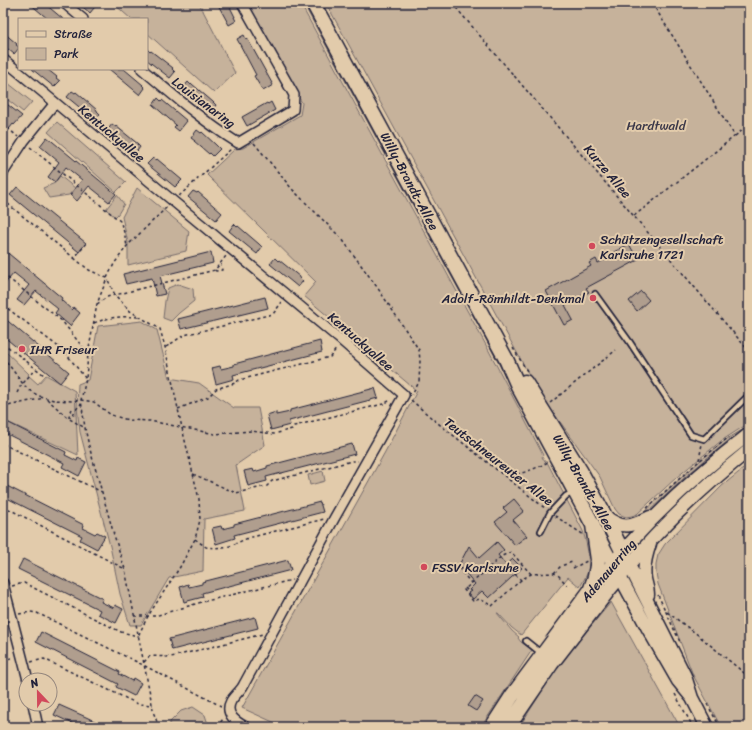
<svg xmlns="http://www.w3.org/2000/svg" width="752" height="730" viewBox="0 0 752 730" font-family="Sriracha,sans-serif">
<rect width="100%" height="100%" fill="#e2cbab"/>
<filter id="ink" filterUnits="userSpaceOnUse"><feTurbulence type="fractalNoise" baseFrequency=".025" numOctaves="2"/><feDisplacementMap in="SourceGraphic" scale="8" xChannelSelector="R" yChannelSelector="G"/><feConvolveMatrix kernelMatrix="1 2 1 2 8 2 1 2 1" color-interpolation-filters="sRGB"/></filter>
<g filter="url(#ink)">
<path fill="#c6b29b" stroke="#746a6b" d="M113,3h86l36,70 -21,20 -67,-60v-14h-16z
M247,3h53l187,344 56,108 -1,2 3,5h2l36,69 3,11 2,10 1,17 -3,7 -6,11 -12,-10 -47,58 -9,-7 -14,-15h-1l15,18 7,6 -1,1 3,4 11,8 -51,77h-197l-42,-19 143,-256 32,-61 -113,-95 12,-14 -109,-107 28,-26 8,-1 57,-33 2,-12z
M303,3h2l220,404 19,40 -1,1 -54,-103z
M326,3h423v420l-28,18 -44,36 -40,37 -5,2 -6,1 -7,-3 -4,-5 -15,-32 -61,-84z
M3,79l29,23 -9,10 -20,-16z
M57,122l69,60 -10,10 -68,-60z
M60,176l15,12 -6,7 -20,3 -6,-10 12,-5z
M137,188l52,43 -3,20 -58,14v-22l-6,-26z
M117,195l7,9 -6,10 -3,3 -9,-8z
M178,284l15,5 1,12 -15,12 -8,8 -8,-3 2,-17 3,-13z
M142,321l15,9 12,48 30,5 35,25h24l7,37 -29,20 9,46 -41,8 -1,52 -34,7 -28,47h-11l-10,-31 -10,-48 -30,-114 -3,-24 1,-24 10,-4 10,-54z
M3,349l26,25 -1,1 10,9 8,-9 29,16 3,64 -75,-35z
M749,426v3l-21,12 -22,18 -23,20 -39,37 -3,-1 22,-21 37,-33 27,-22z
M749,464v263h-28l-28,-52 -35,-91 -2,-11v-9l2,-9 7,-11 57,-58z
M323,471l2,10 -15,4 -2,-10z
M611,602l69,125h-161l42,-65z
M193,707l12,8 4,12h-39v-5l11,-11z"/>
<path fill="#b09e8e" stroke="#22223b" d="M29,3h15l19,16h-15z
M78,3h20l-8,10z
M217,3h11l7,14h-1l2,4 -7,4z
M3,32l14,12 -1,1 3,2v1l-5,6 -11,-9z
M244,35l2,4 1,-1 26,47 -10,6 -9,-15 2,-1 -19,-36z
M147,49l3,3 1,-1 22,17 -1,1 3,3 -5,6 -23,-18z
M32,69h15l10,8 -1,1 4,3 -6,6z
M109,69h15l19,16h-1l3,3 -5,7z
M188,82l3,3 1,-1 21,18 3,3 -5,7 -28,-24z
M72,91l3,2 1,-1 21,18v1l3,3 -5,6 -28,-23z
M158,98l3,3 1,-1 25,21 -8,10 -5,-4 2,-2 -23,-20z
M3,101l19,15 -8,9 -1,-1 -10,13z
M271,102l4,8 -28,16 -5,-9 25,-14 1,1z
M112,124l4,3v-1l22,18h-1l3,3 -5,7 -28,-23z
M197,130l4,3 1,-1 14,13 4,4 -7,7 -3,-3 -1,1 -15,-13h1l-4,-3z
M47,137l69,57 -7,8 -20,-16 -12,15 -7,-6 12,-15 -16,-13 -11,15 -7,-5 11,-15 -19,-16z
M153,158l3,2 1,-1 25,21 -7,7 -28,-23z
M17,187l69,56 -7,9 -69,-57z
M193,191l4,2 1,-1 24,21 -6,7 -28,-23z
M234,224l3,3 1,-1 21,18 3,3 -5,7 -28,-23z
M629,244l9,16 -52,28 3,4 -24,13 8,15 -9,5 -18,-34 45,-25 -2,-3 7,-4 2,4 13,-7 -1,-2z
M3,249l59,49 -1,2 11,10 1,-3 7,6 -10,13 -15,-13 3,-4 -22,-18 -12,14 -7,-5 12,-15 -15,-12 -11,13z
M211,252l2,11 -53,13 5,18 -9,2 -4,-18 -26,6 -3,-10z
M275,258l3,3 1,-1 21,17v1l3,3 -5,6 -28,-23z
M641,291l8,9 -12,11 -8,-10z
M265,297l3,11 -87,21 -3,-10z
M3,317l66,55 -9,11 -57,-47z
M320,341l2,11 -89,23 1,4 -18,5 -4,-16 8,-2 1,3 13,-3v-2z
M375,388l3,10 -89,23 1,4 -19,5 -4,-15 9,-3v3l14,-3v-2z
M3,420l63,32 -1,3 12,6 1,-3 8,4 -7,14 -17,-9 2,-4 -61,-31z
M352,444l3,10 -89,23 1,4 -19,5 -4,-15 9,-2 1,3 13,-4v-2z
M5,485l79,40 -1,3 12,6 2,-2 8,4 -8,13 -17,-9 2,-4 -79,-40v-7z
M514,499l10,12 -11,9 14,16 -12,9 -20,-23 12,-10 -4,-4z
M320,502l3,10 -89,23 1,3 -19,6 -4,-16 9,-2 1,3 12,-3v-2z
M497,542l7,8 -6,5 8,10 7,-6 9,9 -33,30 -7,-7 -9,8 -5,-6 3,-2 -2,-1 6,-6 -16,-19 10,-19 10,12z
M23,559l80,40 -2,3 13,6 1,-3 8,4 -7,14 -18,-9 2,-4 -82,-41z
M288,560l3,10 -89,23 1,4 -19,5 -4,-15 8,-3 1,3 13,-3v-2z
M255,617l3,11 -86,22 -3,-11z
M41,632l79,40 -1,2 13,7 1,-3 8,5 -7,13 -18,-9 2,-3 -82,-42z
M475,696l8,5 -7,10 -8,-5z
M59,705l27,12 21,10h-27l-26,-12z"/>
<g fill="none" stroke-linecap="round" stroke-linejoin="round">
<defs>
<path id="service" d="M595,294l34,47 62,94 13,4 45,-44
M541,531l9,-18 16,-17 8,-4
M526,641l15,12"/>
<path id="minor" d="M64,3l19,16
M3,59l170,142 169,140 62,54 -69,122 -92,169c-3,5 -9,10 -12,15 -7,13 5,21 15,26
M142,69c31,26 62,53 96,74l55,-33 1,-15 -52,-92
M3,173l21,-32 31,-38
M3,583l25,97
M33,704l5,23"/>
<path id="secondary" d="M605,516c17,14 26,11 45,1
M595,530l52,97 31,54 14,17 15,29
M593,587c45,-58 98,-108 156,-153
M648,595c0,-6 -2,-11 -3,-16 -2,-12 1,-24 5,-35
M692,698l-7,-22 -56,-111c36,-43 77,-80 120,-115"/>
<path id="primary" d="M313,3l193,356 12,27 75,139 5,35 -3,17 -5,14 -78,105 -20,31
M508,727l43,-63 59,-76 19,-23 -24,-49 -24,-44 -56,-90"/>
</defs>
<use href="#service" stroke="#22223b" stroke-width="8"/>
<use href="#minor" stroke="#22223b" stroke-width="12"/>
<use href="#secondary" stroke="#22223b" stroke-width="15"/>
<use href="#primary" stroke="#22223b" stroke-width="17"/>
<path stroke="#22223b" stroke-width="1.5" stroke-dasharray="3 3" stroke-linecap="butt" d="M452,3l297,348
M3,124l15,13
M735,136l14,-11
M254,143l38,46 50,50 35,48 42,63 1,11 -1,21 -7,13
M30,147l90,74 4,11 3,14
M179,196l52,-47
M3,200l71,58 13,-15
M634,216l101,-80 -83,-133
M74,258l15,12 18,8 8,17 15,16 30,18 5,18 17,81 17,71 1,21 -5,19 -15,28 -32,49 -10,20
M215,270l1,1 6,-1 -1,-6
M3,274l59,47 26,33
M97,304l10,-7 108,-27 11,-14
M3,305l61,46 22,28
M94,323c16,-6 27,-7 44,-6
M3,343l41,32
M166,347l18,-12 89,-21 9,-12
M513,348l14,23
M3,357l20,27 6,6 10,6 15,4 18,1 9,-1 13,2 17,13 17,5 22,1 65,13 36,-3 23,3 18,-5 2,-3 89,-22 8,-4
M17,393l3,-6 15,-18
M47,399l21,19
M411,400l23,20 112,89
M550,403l66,-53
M3,407l41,-9
M72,409l-4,9 17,10
M178,409l30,-12 8,-8 19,-6 4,-3 91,-23 7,-9
M68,417h3l7,-10 3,-3
M3,444l99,48
M699,460l3,-16
M193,474l43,19 31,-7 5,-5 80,-20h6
M505,477c15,-3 29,-7 43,-15
M3,506l122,63
M647,508l52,-47 30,-24
M555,516l29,19
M195,539l11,8 9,1 15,-2 18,-8 76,-19
M462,568l-2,2 11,13
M573,568l14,-7
M554,573l7,-7 11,-4
M515,574l6,6 10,-6 23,-1 4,2 10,11
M521,580l-29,26 -12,-7 -7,2 -9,-11 38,-34 9,-4 20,22
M12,586l12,-3 97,49 17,4
M465,588l4,4
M658,595l22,47
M667,612l31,23 51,42
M19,614l11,-2 7,1 108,53 76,40
M134,616h21l47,-14 90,-22
M3,659l10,-1
M31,662l13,-3 94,45 15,1
M144,662l6,-6 21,1 92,-23
M675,694l18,33
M707,704l13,23
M159,727l-5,-13 -29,-145 -11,-34 -25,-89 -4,-18 -4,-28 5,-21 2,-25 9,-50 10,-26 7,-14 13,-18 40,-39
M217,727l6,-8"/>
<use href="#service" stroke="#e2cbab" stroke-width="4.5"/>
<use href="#minor" stroke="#e2cbab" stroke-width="9"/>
<use href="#secondary" stroke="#e2cbab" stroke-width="12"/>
<use href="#primary" stroke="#e2cbab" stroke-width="14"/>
</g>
</g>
<g fill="#d1495b" stroke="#e2cbab" stroke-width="1.5">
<circle cx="592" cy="246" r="4"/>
<circle cx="593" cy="298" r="4"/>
<circle cx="22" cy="349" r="4"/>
<circle cx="424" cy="567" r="4"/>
</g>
<g text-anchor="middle" stroke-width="4" stroke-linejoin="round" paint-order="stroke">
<g font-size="13" fill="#22223b" stroke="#e2cbab">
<text transform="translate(204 102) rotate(37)" y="5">Louisianaring</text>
<text transform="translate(112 133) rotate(40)" y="5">Kentuckyallee</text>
<text transform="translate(608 171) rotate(50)" y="5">Kurze Allee</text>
<text transform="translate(410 181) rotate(62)" y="5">Willy-Brandt-Allee</text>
<text transform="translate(361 341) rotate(41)" y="5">Kentuckyallee</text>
<text transform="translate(499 461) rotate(38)" y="5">Teutschneureuter Allee</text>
<text transform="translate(584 482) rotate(60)" y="5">Willy-Brandt-Allee</text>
<text transform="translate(608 570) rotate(-50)" y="5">Adenauerring</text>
</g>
<g font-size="13" fill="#3b3849" stroke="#e2cbab">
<text x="656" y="130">Hardtwald</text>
</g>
<g font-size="13" fill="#22223b" stroke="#e2cbab" text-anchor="start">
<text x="600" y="244">Schützengesellschaft<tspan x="600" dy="15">Karlsruhe 1721</tspan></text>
<text x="585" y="303" text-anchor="end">Adolf-Römhildt-Denkmal</text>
<text x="30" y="354">IHR Friseur</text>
<text x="432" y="572">FSSV Karlsruhe</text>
</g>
</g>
<rect width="752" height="730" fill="none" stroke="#e2cbab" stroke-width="16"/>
<rect x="8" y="8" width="736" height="714" fill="none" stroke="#22223b" stroke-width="1.5" filter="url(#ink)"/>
<rect x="18" y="18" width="130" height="52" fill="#e2cbab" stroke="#95877e"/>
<rect x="26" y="31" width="20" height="6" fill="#e2cbab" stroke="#95877e"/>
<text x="54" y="38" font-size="12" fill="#22223b">Straße</text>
<rect x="26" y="48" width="20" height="12" fill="#c6b29b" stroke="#95877e"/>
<text x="54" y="58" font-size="12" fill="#22223b">Park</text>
<g transform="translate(38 692) rotate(338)"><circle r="19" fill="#e2cbab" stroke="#95877e"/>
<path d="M0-3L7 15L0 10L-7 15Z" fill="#d1495b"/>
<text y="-6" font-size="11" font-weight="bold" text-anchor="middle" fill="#22223b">N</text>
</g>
</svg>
